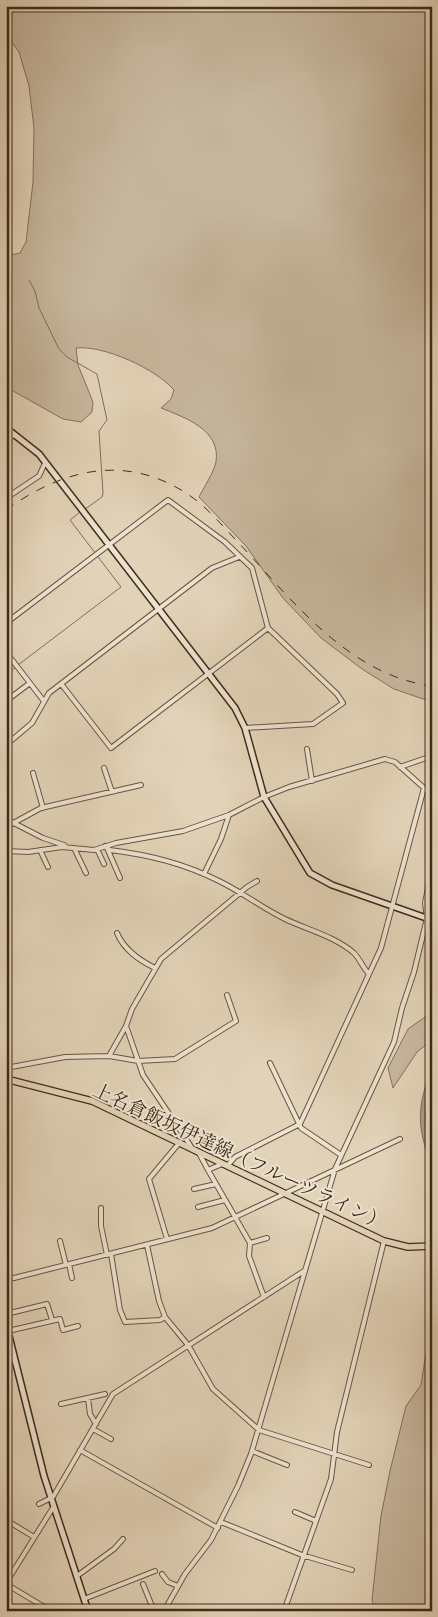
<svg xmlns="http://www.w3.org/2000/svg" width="438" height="1617" viewBox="0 0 438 1617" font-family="'EB Garamond','Noto Serif JP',serif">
<rect width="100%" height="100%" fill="#e2d2b7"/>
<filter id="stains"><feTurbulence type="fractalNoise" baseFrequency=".004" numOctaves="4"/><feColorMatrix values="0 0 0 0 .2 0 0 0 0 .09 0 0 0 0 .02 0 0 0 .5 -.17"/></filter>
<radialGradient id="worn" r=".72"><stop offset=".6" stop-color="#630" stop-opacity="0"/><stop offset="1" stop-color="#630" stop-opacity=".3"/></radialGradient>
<path fill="#c6b69c" stroke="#83715b" d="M6,6h426v696l-38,-13 -32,-20 -41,-31 -38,-40 -37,-52 -47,-49c5,-10 14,-23 17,-35 5,-32 -30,-44 -55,-54l10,-9 3,-9c-18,-21 -70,-45 -98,-42l2,17 15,37 -1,10 -11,10 -18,-3 -57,-32v-131l14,-3 6,-11 7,-60 1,-54 -5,-42 -10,-34 -13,-18z
M432,1012v28l-15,12 -24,36 -5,-20 20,-39z
M432,1314v297h-57l-3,-11 9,-84 9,-45 16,-65 15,-21z"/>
<path fill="#ab9a82" stroke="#806e58" d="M432,1067v99c-16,-40 -15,-59 0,-99z"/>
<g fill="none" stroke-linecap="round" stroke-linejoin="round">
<path stroke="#76634e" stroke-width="1" d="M432,1082c-8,24 -9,46 0,70"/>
<path stroke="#806e58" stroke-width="1" d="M29,280l6,11 4,17 20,41 8,8 30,17 10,46 -8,11 4,62 -1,4 -18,13
M18,665l103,-78 -51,-67 10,-8
M6,674l9,-6"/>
<defs>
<path id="street" d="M6,443l8,-9
M6,498l33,-22 6,-13
M6,623l162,-123 57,42 27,26 16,60 69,66 6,9 -30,21 -68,4
M6,652l37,48
M62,685l49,63 157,-120
M6,701l24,-18
M6,745l26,-22 17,-30 163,-125 27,-11
M307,749l5,32
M400,767l32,-11
M104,768l8,24
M33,773l10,35
M6,819l37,19 21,7 2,2
M6,827l35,-19 100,-23
M105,846l5,4c39,5 73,13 109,31 23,11 43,27 66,38 23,11 49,17 69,34 6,6 9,15 15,21
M74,848l12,25
M107,848l13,30
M97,849l7,15
M40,850l8,17
M6,851l22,1 34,-5 32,3 22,-7 67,-12 46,-16 35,-18 25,-10 96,-28 10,3 37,33
M204,874l17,-35 8,-24
M117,933c7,17 22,27 38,35
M109,1056l17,-30
M270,1063l31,65 40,27
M6,1068l59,-11 44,-1 29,5 37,-2 61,-38 -9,-26
M192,1148l-49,-73 -17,-49 6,-17 29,-50 86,-72 10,-6
M199,1153l9,17
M222,1164l-14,6 42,73 17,-5
M228,1165l7,-8 65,-33 81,-176 43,-160
M194,1189l22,-5
M198,1207l27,-7
M101,1208v18l6,29
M167,1239l-18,-60 31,-37
M60,1241l6,24
M250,1243l-1,13 15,41
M111,1254l9,56 5,12 35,-2 5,-3 -6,-16 -12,-56
M69,1264l3,14
M6,1280l206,-52 188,-89
M6,1314l41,-10 5,16
M165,1317l23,28 25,44 46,41 110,35
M8,1331l52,-12 3,11 15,-4
M88,1398l2,16 6,10
M61,1404l44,-10
M93,1429l18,10
M80,1450l138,78
M252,1451l35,14
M39,1504l14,-7 60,-103 191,-123
M295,1512l21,9
M6,1520l28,17
M221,1522l81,33 50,15
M162,1574l6,8 10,4
M77,1576l37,-27 9,-10
M6,1583l48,-77
M6,1584l45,27
M143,1584l11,27
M84,1599l71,-28
M164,1611l21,-37 26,-34 27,-54 13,-32 84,-285 59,-127 8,-34 12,-36 13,-54 -2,-15 7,-35
M284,1611l47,-132 6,-47 47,-191"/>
<path id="secondary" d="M6,428l33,26 196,254 10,20 19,69 46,76 22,12 100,35
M6,1324l38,152 44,135"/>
<path id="primary" d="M6,1079l86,22 292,140 24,6 24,-1"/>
</defs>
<use href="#street" stroke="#685641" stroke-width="6"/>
<use href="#secondary" stroke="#402c1a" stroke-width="8"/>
<use href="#primary" stroke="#402c1a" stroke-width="8"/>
<use href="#street" stroke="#ece2d0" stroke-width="4"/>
<use href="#secondary" stroke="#ece2d0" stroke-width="5"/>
<use href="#primary" stroke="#e2d2b7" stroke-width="5.5"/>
<path stroke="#402c1a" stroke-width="1" stroke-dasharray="9 9" stroke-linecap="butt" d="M6,510c55,-40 118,-57 180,-17 19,12 34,30 49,46 55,58 112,136 197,147"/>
</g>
<g text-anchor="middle" stroke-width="4" stroke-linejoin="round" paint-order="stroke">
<g font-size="19" fill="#402c1a" stroke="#ece2d0">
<text transform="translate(240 1156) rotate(25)" y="7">上名倉飯坂伊達線（フルーツライン）</text>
</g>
</g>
<rect width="438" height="1617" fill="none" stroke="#e2d2b7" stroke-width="25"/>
<rect x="8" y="8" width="423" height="1602" fill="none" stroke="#402c1a" stroke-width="2.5"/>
<rect x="12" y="12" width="413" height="1592" fill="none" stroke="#402c1a"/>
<rect width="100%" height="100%" filter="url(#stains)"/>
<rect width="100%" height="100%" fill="url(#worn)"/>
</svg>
